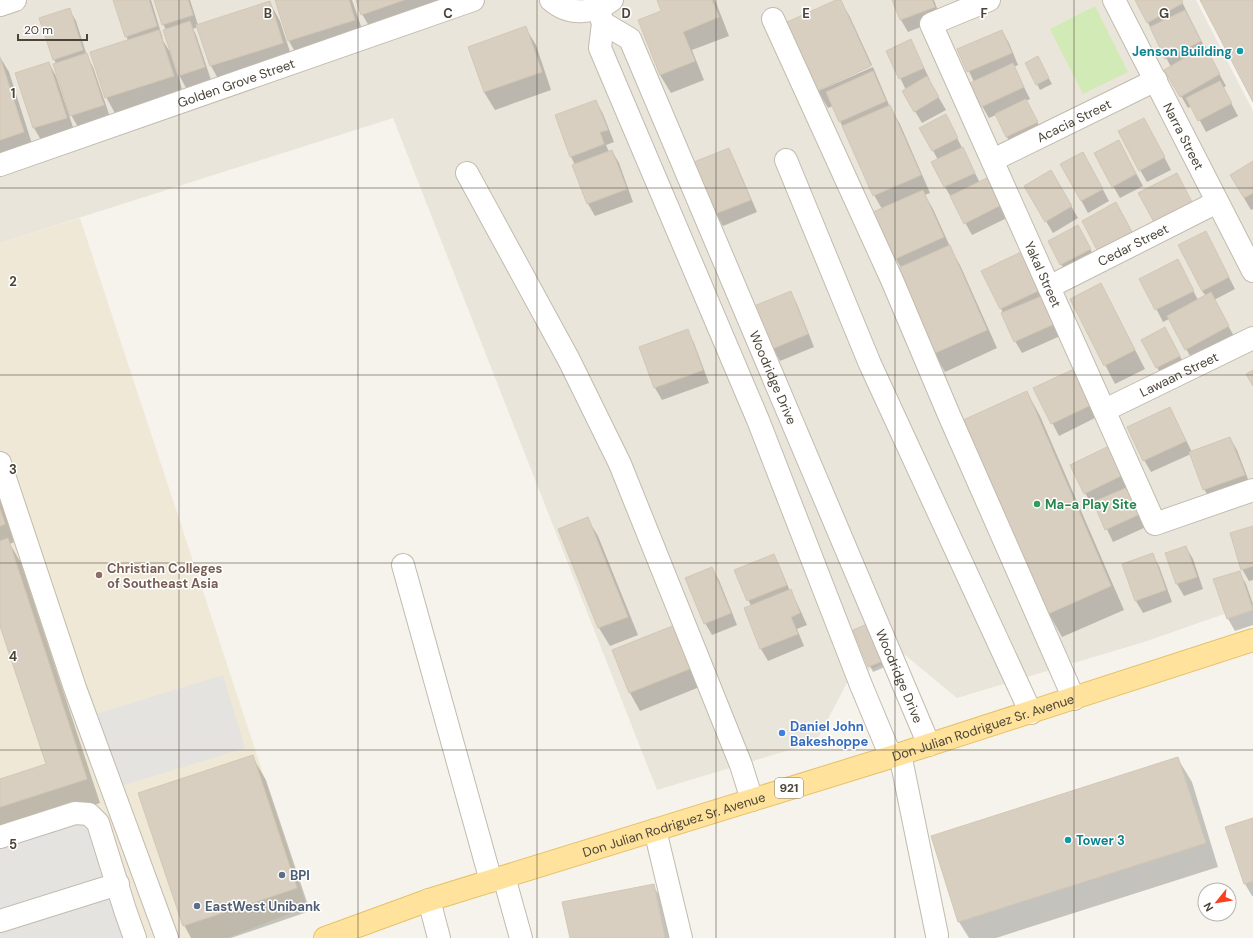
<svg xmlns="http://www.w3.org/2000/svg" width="1253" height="938" viewBox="0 0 1253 938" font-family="'DM Sans',sans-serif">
<rect width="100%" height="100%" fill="#f6f3ec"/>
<path fill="#eae5da" d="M0,0h1196l57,111v493l-109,38 -187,56 -52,-43 -56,24 -33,63 -159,48 -264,-672 -393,125z"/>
<path fill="#efe8d6" d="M80,218l227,689 -80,31h-227v-695z"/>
<path fill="#d2eab5" d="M1095,6l33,66 -45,22 -33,-65z"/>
<path fill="#e5e3e0" d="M223,675l22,73 -127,39 -22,-73z
M85,803l47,135h-132v-106z"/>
<path fill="#0003" d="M114,0h37l12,39h-1l8,13 -4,-22 -3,-6 -8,-24h35l8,25 72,-22 10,18 13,40 -72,23 -10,-18 -13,-39 -5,2 3,6 15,45 -25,8 -8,-15 5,21 -67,21 -10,-18 22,-56z
M276,0h76l13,38 -66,21 -10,-18z
M357,0h81l1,3 -70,23 -7,-12z
M658,0h57l14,36 -37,14 12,30 -33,13 -11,-18 -21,-54 23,-9z
M838,0h2l10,17 22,48 -54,24v2l-30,-69z
M893,0h41l7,19 -33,13 -7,-12z
M1136,0h45l24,48 21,38 -3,2 15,28 -32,16 -14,-26 -4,2 -22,-38 5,-3z
M69,9l7,12 11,35 6,11 17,50 -32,10 -7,-12 -15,-51 -2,-5z
M525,27l11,18 15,45 -56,20 -11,-18z
M1002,31l7,12 9,22 -4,2 16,32 -4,2 18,34 -31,14 -17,-34 -7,3 -7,-12 -8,-24 -15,-32z
M911,41l19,39 -1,1 17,29 -24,13 -19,-32 3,-1 -19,-39z
M0,57l9,15 25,78 -34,11z
M1037,57l15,27 -12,6 -3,-6z
M49,63l7,13 18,54 -33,10 -7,-12 -18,-54z
M873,67l16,38 11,19 30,69 -5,2 8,14 20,44 7,12 37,83 -52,24 -11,-19 -33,-85 -5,-9 -14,-50 -8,-14 -41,-89 -5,2 -10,-17z
M596,101l7,13 11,28 -8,3 3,7 3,-1 7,12 14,39 -38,14 -7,-12 -13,-39 -4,-8 -15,-41z
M921,128h31l28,55 31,33 -39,19 -20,-36 -7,-12 -12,-25 5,-2z
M1151,132l20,38 -24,12 -7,-12z
M728,149l7,12 22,51 -34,14 -7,-12 -21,-51z
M1125,153l18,33 -23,12 -7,-12z
M1253,162v47l-2,1 -20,-34z
M1062,165h28l19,36 -21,12z
M1051,171l27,47 -25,15 -28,-47z
M1123,215l15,29 -33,18 -22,-41z
M1085,239l12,23 -29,14 -7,-12z
M1212,244l23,45 -21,11 21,38 -42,23 -24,-42 -6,3 -22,-43 37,-18 20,39 8,-4 -4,-5z
M1021,253l46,80 -45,20 -7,-12 -12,-28 -20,-42z
M1101,284l44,85 -30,15 -44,-85z
M790,292l7,12 17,43 -34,14 -7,-13z
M687,331l7,12 15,40 -47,17 -7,-12 -15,-41z
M1142,340h30l14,28 -22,12z
M1074,370l23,47 -38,19 -24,-47z
M1027,392l13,24 84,194 -62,27 -13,-23z
M1170,408l22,44 38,-14 7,12 14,37 -40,14 -7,-12 -13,-35 -40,18 -7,-12z
M1109,447l37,80 -33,15 -18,-38 -3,1 -7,-12z
M0,498l14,44 -4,2 11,19 79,240 -100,32v-55l47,-15 -47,-143z
M587,518l11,18 40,99 -28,11 -11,-18 -40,-99z
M1253,527v53l-4,1 -7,-12z
M1186,547l7,12 10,30 -19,7 -7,-12 -10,-30z
M1152,554l7,12 13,36 -29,11 -7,-12z
M773,555l7,12 10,24 7,12 10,22 -10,4 7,17 -36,15 -7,-12 -16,-40 6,-3 -15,-36z
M712,568l7,12 18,45 -25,10 -7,-12z
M1239,572l7,12 7,20v21l-18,6 -7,-12 -14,-39z
M679,624l28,60 -67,27 -10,-18z
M867,625l18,42 -12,5 -19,-42z
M252,756l14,24 44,131 -79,27h-40l-7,-13z
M1178,759l14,23 26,85 -222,71h-27l-10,-16z
M1253,819v77h-1l-7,-12 -18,-57z
M653,885l14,24 6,29h-102z"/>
<path fill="#d8cfc1" stroke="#d3c7b4" d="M113,0h36l8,26 -32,11z
M154,0h34l5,15 -31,10z
M275,0h74l6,20 -67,21z
M356,0h48l-43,15z
M657,0h55l7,17 -36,15 12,29 -35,14 -22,-55 23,-9z
M836,0h5l30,66 -54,25 -30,-69z
M892,0h40l3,7 -35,13z
M1135,0h47l1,3 -36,20z
M1200,0h53v102z
M270,1l13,42 -73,23 -14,-41z
M70,8l13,42 -30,10 -14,-42z
M1185,10l16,31 -36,18 -15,-32z
M190,21l15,46 -27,9 -15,-46z
M526,26l16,46 -58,20 -16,-45z
M159,30l15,46 -69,22 -15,-46z
M1002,30l10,23 -45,19 -10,-23z
M911,39l13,29 -25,11 -13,-28z
M1205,46l15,28 -40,23 -16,-27z
M87,53l17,52 -34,11 -17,-52z
M1038,56l11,22 -13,7 -11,-22z
M0,57l24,75 -24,8z
M49,62l18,56 -34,10 -18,-55z
M1013,63l11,24 -43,20 -11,-24z
M873,71l13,30 -47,21 -13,-30z
M927,76l12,21 -25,15 -12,-21z
M1220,81l12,22 -34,18 -12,-23z
M1026,99l12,23 -32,15 -11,-23z
M596,100l12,30 -8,2 4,12 -34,13 -15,-42z
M890,105l31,70 -48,21 -31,-70z
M946,114l12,24 -26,13 -13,-23z
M1144,118l21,39 -26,14 -21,-40z
M1119,140l17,34 -24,13 -18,-34z
M963,147l12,26 -31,14 -13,-25z
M729,148l22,52 -36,14 -21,-52z
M612,150l15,39 -40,15 -15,-39z
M1083,152l20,37 -22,12 -21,-37z
M1253,161v32l-9,5 -14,-23z
M1051,170l21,36 -27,16 -21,-36z
M1177,173l16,31 -38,20 -17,-31z
M991,176l14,27 -41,21 -14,-28z
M923,190l21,47 -49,22 -22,-47z
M1116,202l16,30 -35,18 -15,-29z
M1078,225l13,24 -31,16 -12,-24z
M1206,231l23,46 -27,14 -24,-46z
M950,245l37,85 -54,24 -37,-85z
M1021,252l19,38 -40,19 -19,-38z
M1178,259l16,32 -39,19 -16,-31z
M1101,283l34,67 -31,16 -34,-67z
M791,291l17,43 -36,15 -18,-43z
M1211,292l18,34 -44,24 -18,-34z
M1049,293l12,28 -47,21 -13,-29z
M1165,327l15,29 -24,12 -15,-28z
M688,329l15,41 -49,18 -15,-41z
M1074,369l17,36 -40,19 -18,-36z
M1253,370v16l-7,-12z
M1027,391l84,195 -63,28 -87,-193z
M1170,407l16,34 -43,20 -16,-34z
M1230,437l15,38 -42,15 -14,-38z
M1109,446l14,29 -39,19 -14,-29z
M1128,487l12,27 -35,16 -12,-28z
M0,509l5,15 -5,2z
M588,517l40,100 -30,11 -40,-99z
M1253,526v40l-12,4 -11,-37z
M8,538l79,241 -87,28v-28l46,-15 -46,-138v-85z
M1186,546l11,31 -21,7 -11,-31z
M1153,553l13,37 -31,11 -13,-37z
M774,554l13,31 -40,16 -13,-31z
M712,567l19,46 -27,11 -19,-46z
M1240,571l13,39 -26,9 -14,-40z
M791,589l9,24 -9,4 7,17 -38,15 -16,-41z
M680,623l17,43 -68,27 -17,-43z
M867,624l16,37 -15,6 -15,-37z
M253,755l44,133 -114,38 -45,-133z
M1178,757l28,86 -248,79 -27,-86z
M1253,818v63l-9,3 -19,-57z
M654,884l11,54h-95l-8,-36z"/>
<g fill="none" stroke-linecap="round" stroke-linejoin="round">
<defs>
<g id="minor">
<path d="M551,0c18,16 43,14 61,0"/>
<path id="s1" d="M989,0l-58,24 224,500 98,-34"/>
<path id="s2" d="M1114,0l139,271"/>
<path d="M0,5l15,-5"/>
<path d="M598,9l5,14 -3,25 158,372 103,265 30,72"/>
<path d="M773,19l119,261 57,135 125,284"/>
<path id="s3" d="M603,23l27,16 299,706"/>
<path d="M786,160l84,204 161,349"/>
<path id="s4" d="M993,160l163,-80"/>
<path id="s5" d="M0,165l473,-165"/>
<path d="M467,173l102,187 51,104 121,301 11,35"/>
<path id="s6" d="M1049,287l168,-85"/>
<path id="s7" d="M1105,410l148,-72"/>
<path d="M0,463l75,225 92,250"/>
<path d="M403,565l88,316"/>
<path d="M900,754l37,181"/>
<path d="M655,830l26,108"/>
<path d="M0,837l75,-24 14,1 9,9 27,87 10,28"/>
<path d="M504,877l17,61"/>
<path d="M429,900l10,38"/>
<path d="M0,921l118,-37"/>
</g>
<g id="major">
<path id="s8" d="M325,938l104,-38 462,-143 362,-117"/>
</g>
</defs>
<use href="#minor" stroke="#c2bbae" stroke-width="24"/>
<use href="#major" stroke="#e6c16a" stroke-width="24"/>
<use href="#minor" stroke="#fff" stroke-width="22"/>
<use href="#major" stroke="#ffe39c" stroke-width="22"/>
</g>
<path fill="none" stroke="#4b4439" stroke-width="1" stroke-opacity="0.55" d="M179,0v938M358,0v938M537,0v938M716,0v938M895,0v938M1074,0v938M0,188h1253M0,375h1253M0,563h1253M0,750h1253"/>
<g fill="#0f9aa8" stroke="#fff" stroke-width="1.5">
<circle cx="1240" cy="51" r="4"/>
<circle cx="1068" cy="840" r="4"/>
</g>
<circle fill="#2e9e5b" stroke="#fff" stroke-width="1.5" cx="1037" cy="504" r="4"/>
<circle fill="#8d6e63" stroke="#fff" stroke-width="1.5" cx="99" cy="575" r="4"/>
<circle fill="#3f7fe0" stroke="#fff" stroke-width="1.5" cx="782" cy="733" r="4"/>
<g fill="#5c6f8a" stroke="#fff" stroke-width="1.5">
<circle cx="282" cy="875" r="4"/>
<circle cx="197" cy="906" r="4"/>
</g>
<g text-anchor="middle" stroke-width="3" stroke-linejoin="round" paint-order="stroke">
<rect fill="#fff" stroke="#817c74" stroke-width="1" x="775" y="778" width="28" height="20" rx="3"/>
<g font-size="12" font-weight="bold" fill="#4b4439">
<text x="789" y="792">921</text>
</g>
<g font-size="13" font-weight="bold" fill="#0d838f" stroke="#fff" text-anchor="end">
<text x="1232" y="56">Jenson Building</text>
<text x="1076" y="845" text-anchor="start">Tower 3</text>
</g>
<g font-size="13" fill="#4b4439" stroke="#fff">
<text dy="5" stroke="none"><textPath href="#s5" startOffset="250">Golden Grove Street</textPath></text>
<text dy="5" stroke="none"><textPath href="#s4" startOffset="90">Acacia Street</textPath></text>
<text dy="5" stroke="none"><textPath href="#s2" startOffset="153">Narra Street</textPath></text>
<text dy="5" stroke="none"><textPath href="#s6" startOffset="94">Cedar Street</textPath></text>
<text dy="5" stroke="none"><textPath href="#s1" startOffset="337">Yakal Street</textPath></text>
<text dy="5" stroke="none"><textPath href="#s7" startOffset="82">Lawaan Street</textPath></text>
<text dy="5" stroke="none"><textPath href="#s3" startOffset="399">Woodridge Drive</textPath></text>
<text dy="5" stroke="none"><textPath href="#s3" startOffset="723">Woodridge Drive</textPath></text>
<text dy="5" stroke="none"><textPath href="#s8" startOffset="691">Don Julian Rodriguez Sr. Avenue</textPath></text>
<text dy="5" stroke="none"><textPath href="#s8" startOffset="367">Don Julian Rodriguez Sr. Avenue</textPath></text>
</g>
<g font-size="13" font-weight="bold" fill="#27864d" stroke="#fff" text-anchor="start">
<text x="1045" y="509">Ma-a Play Site</text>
</g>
<g font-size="13" font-weight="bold" fill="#785e54" stroke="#fff" text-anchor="start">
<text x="107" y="573">Christian Colleges<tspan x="107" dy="15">of Southeast Asia</tspan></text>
</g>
<g font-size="13" font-weight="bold" fill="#366cbe" stroke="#fff" text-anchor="start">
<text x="790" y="731">Daniel John<tspan x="790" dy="15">Bakeshoppe</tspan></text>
</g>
<g font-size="13" font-weight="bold" fill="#4e5e75" stroke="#fff" text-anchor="start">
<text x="290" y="880">BPI</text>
<text x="205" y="911">EastWest Unibank</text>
</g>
</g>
<g font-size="13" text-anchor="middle" font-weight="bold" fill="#4b4439" stroke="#fff" stroke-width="3" stroke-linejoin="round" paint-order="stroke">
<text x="268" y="18">B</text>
<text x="448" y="18">C</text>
<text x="626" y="18">D</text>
<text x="806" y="18">E</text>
<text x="984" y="18">F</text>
<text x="1164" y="18">G</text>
<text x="13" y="98">1</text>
<text x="13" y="286">2</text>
<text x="13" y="474">3</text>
<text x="13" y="661">4</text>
<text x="13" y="849">5</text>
</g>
<g transform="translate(1217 902) rotate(240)"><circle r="19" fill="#ffffff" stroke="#b7b4b0"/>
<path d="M0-3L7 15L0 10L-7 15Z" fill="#fc3f1d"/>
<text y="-6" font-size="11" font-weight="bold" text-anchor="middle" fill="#4b4439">N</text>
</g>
<path d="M18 34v6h69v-6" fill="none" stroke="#4b4439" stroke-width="2"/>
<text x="24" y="34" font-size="12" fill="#4b4439" stroke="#ffffff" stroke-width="3" paint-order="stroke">20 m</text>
</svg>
